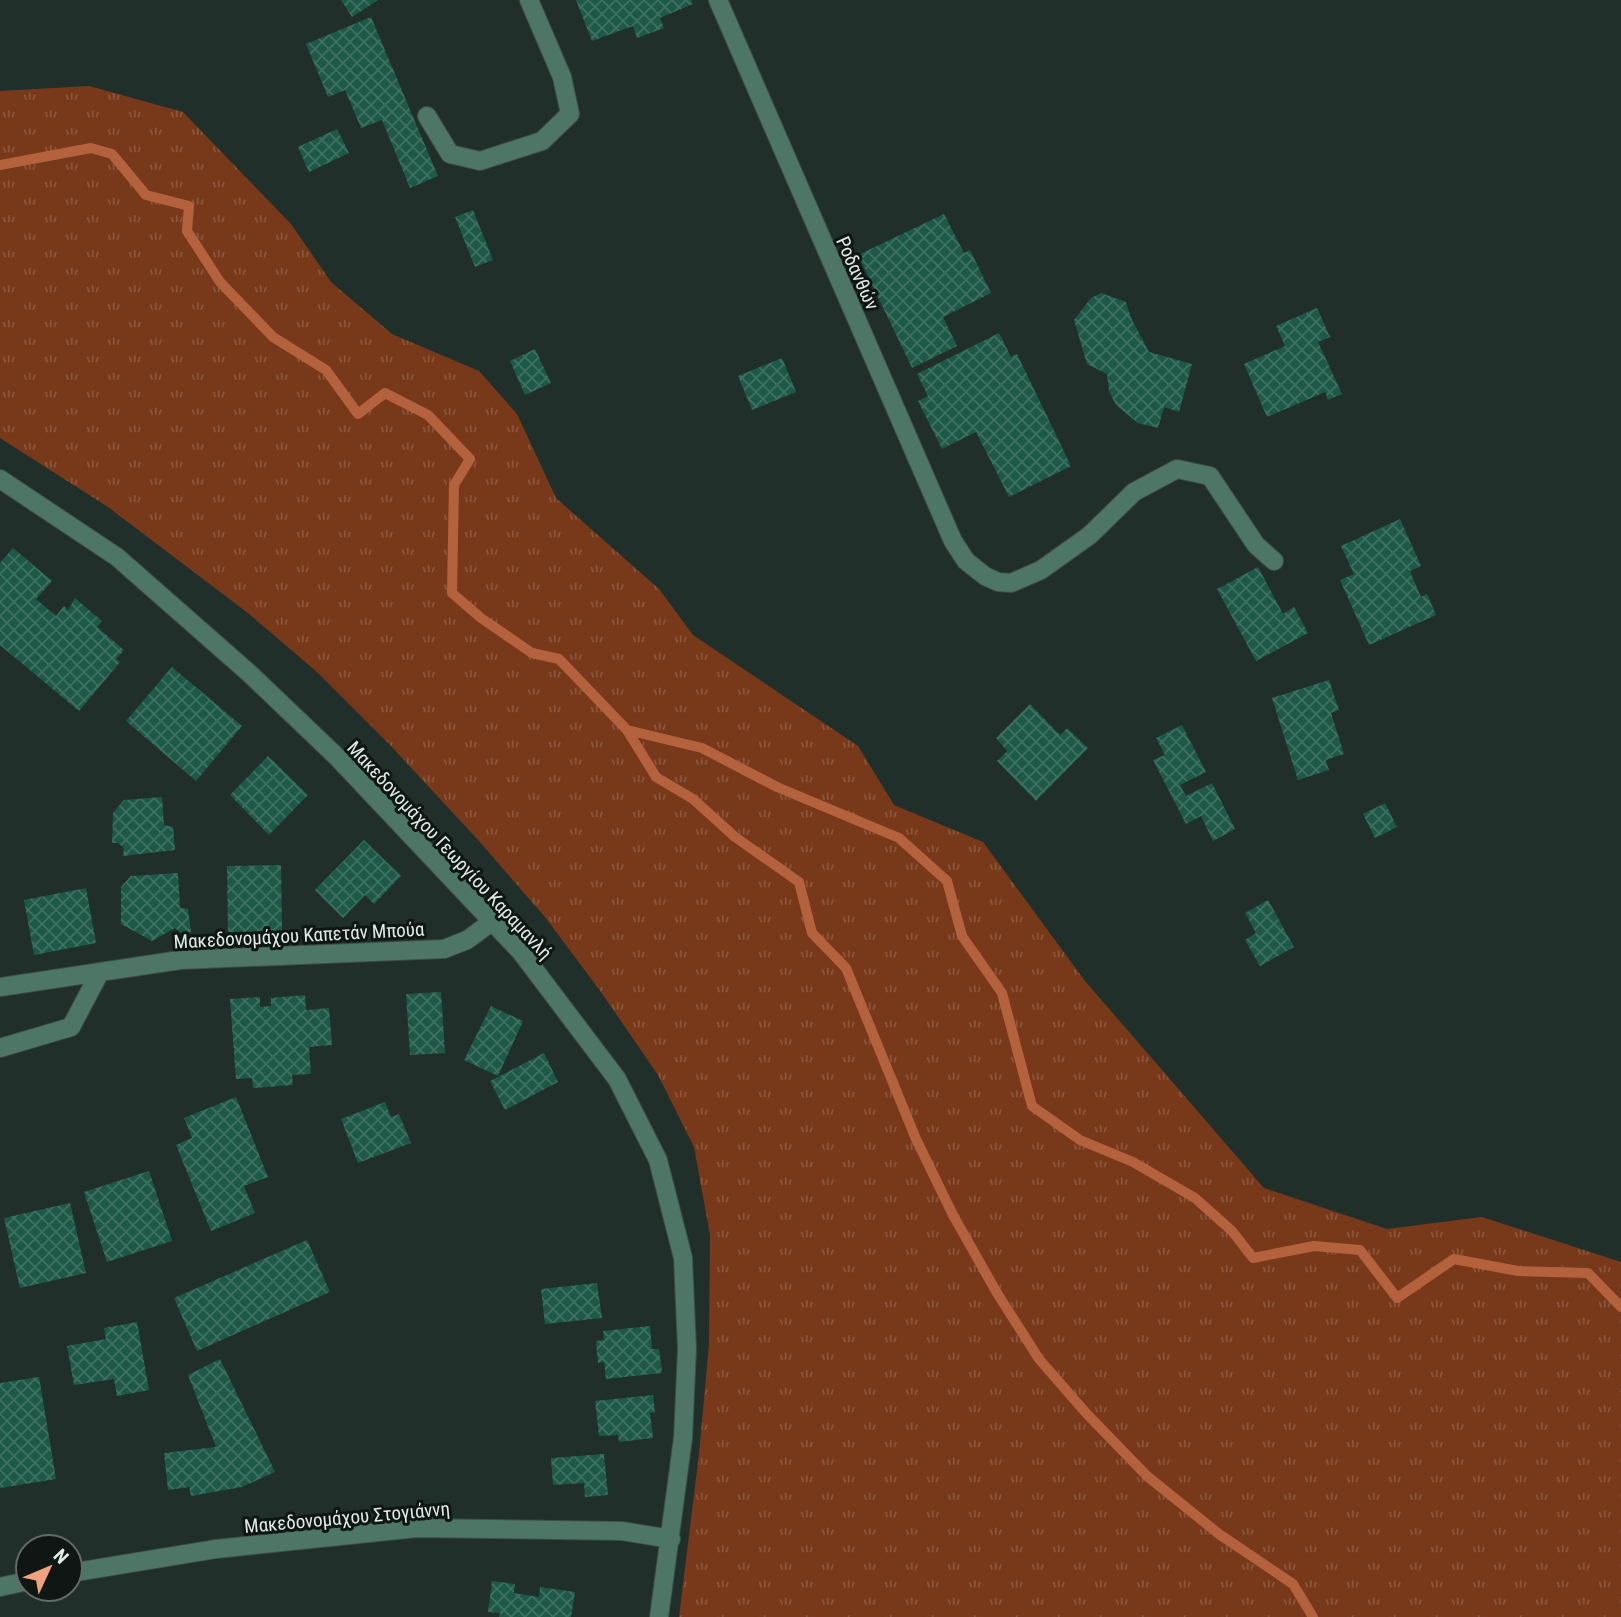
<svg xmlns="http://www.w3.org/2000/svg" width="1621" height="1617" viewBox="0 0 1621 1617" font-family="'Roboto Condensed',sans-serif">
<defs>
<pattern id="grass-tufts" width="24" height="20" patternUnits="userSpaceOnUse" patternTransform="scale(1.75)"><rect width="24" height="20" fill="#78391b"/><path d="M3 7l-1-3M5 7V3M7 7l1-3M15 17l-1-3M17 17v-4M19 17l1-3" fill="none" stroke="#8b563c"/></pattern>
<pattern id="building-cross-hatch" width="8" height="8" patternUnits="userSpaceOnUse" patternTransform="scale(1.75)"><rect width="8" height="8" fill="#1d5946"/><path d="M0 0l8 8M0 8l8-8" fill="none" stroke="#3e7161"/></pattern>
</defs>
<rect width="100%" height="100%" fill="#202f29"/>
<path fill="url(#grass-tufts)" d="M89,86l94,26 108,112 40,58 61,52 87,37 38,43 39,84 103,91 34,46 165,111 36,59 89,37 102,139 179,207 123,41 95,-12 139,45v355h-942l20,-163 10,-110 1,-109 -16,-88 -36,-72 -57,-83 -56,-75 -66,-76 -89,-96 -73,-73 -69,-59 -140,-106 -108,-69v-347z"/>
<g fill="none" stroke-linecap="round" stroke-linejoin="round">
<path stroke="#b4623e" stroke-width="10" d="M0,165l91,-17 21,6 34,41 43,11 -2,25 33,51 53,55 53,33 32,44 27,-21 43,22 42,44 -16,26 -2,108 29,25 51,35 27,6 68,71 75,18 75,39 122,51 48,43 15,55 40,57 30,113 48,34 53,22 62,36 37,33 21,27 61,-12 46,4 37,48 57,-39 64,12 70,2 33,34
M627,730l29,47 37,22 42,38 64,45 13,51 34,35 70,171 37,76 44,78 42,66 47,54 61,63 72,58 74,50 20,33"/>
</g>
<path fill="url(#building-cross-hatch)" d="M341,0h37l-26,17z
M576,0h115l2,4 -33,14 4,10 -27,10 -4,-12 -41,15z
M371,17l67,159 -28,12 -28,-68 -21,8 -16,-38 -17,7 -22,-53z
M337,129l12,24 -40,19 -11,-25z
M473,210l20,50 -18,7 -20,-50z
M944,214l20,39 6,-3 21,43 -48,24 14,29 -45,22 -54,-113z
M1101,293l25,9 5,16 18,34 43,12 -13,48 -15,-5 -6,21 -20,-5 -22,-18 -7,-14 -2,-17 -20,-10 -13,-44 17,-22z
M1317,308l13,29 -12,5 24,52 -14,6 -3,-8 -58,25 -23,-53 41,-18 -9,-20z
M999,333l12,24 6,-3 54,112 -62,31 -33,-65 -34,17 -24,-48 10,-5 -11,-22z
M535,349l16,34 -26,12 -15,-34z
M782,358l14,34 -44,18 -14,-34z
M1400,519l21,47 -11,5 11,26 6,-3 9,21 -67,30 -29,-65 14,-6 -13,-28z
M13,548l39,33 -16,18 20,17 8,-10 4,4 7,-12 27,23 -5,6 27,23 -8,9 4,3 -41,49 -79,-66v-82z
M1258,567l25,47 11,-7 14,26 -52,28 -39,-72z
M172,667l70,59 -46,55 -70,-60z
M1329,680l10,30 -8,3 13,41 -18,6 3,10 -31,10 -26,-82z
M1030,704l30,31 7,-7 21,20 -52,53 -39,-40 10,-10 -11,-13z
M1182,725l24,47 -26,13 6,11 26,-13 23,46 -22,12 -12,-25 -15,8 -33,-64 12,-5 -9,-17z
M268,756l40,39 -39,40 -39,-40z
M162,797l2,28 9,2 2,23 -52,6 1,-8 -6,-5h-6l1,-30 11,-13z
M1385,803l12,24 -22,11 -12,-24z
M364,840l37,36 -27,28 -9,-9 -22,23 -28,-28z
M281,865l1,66 -54,1 -1,-66z
M178,873l2,35 8,1 3,23 -8,3 -8,-7 -23,13 -31,-17v-37l10,-11z
M86,888l10,55 -62,12 -10,-55z
M1268,900l26,47 -34,19 -15,-26 11,-7 -11,-20z
M441,992l4,61 -35,2 -4,-61z
M305,995l1,15 23,-2 3,37 -23,2 2,27 -19,1 1,10 -40,3 -1,-10 -16,1 -6,-80 30,-2v10l11,-1v-8z
M491,1006l32,15 -25,55 -34,-16z
M544,1053l14,29 -53,28 -15,-29z
M236,1097l32,80 -24,9 11,27 -44,18 -35,-86 16,-7 -8,-20z
M385,1102l6,15 8,-3 12,29 -53,20 -17,-44z
M149,1171l23,70 -65,21 -23,-70z
M70,1203l16,70 -66,15 -16,-70z
M307,1240l23,52 -133,59 -23,-53z
M597,1283l5,35 -57,6 -4,-35z
M137,1322l12,68 -32,6 -3,-17 -40,6 -7,-39 39,-7 -2,-11z
M650,1326l2,23h7l3,24 -56,6 -2,-17 -6,1 -2,-22 8,-1 -1,-9z
M220,1359l55,113 -33,15 -51,9 -2,-9 -21,3 -4,-37 52,-6 -28,-72z
M39,1377l17,102 -56,9v-105z
M653,1395l2,17 -5,1 3,25 -34,4 -1,-7 -19,1 -4,-35z
M604,1454l4,41 -23,2 -1,-14 -31,2 -2,-27z
M492,1581l23,3 -1,9 25,4 1,-10 35,5 -4,25h-72l1,-4 -12,-1z"/>
<g fill="none" stroke-linecap="round" stroke-linejoin="round">
<defs>
<path id="minor" d="M718,0l235,541 13,20 19,15 13,6 13,1 30,-13 49,-35 44,-43 43,-23 33,7 46,69 18,16
M427,116l23,38 30,7 62,-20 28,-27 -8,-37 -33,-77
M0,479l117,78 132,116 88,84 184,195 96,127 41,81 25,98 4,91 -4,89 -24,179
M0,987l180,-27 264,-11 23,-9 26,-19
M0,1048l71,-21 29,-55
M70,1573l146,-24 201,-21 205,3 49,8
M0,1587l28,-6"/>
</defs>
<use href="#minor" stroke="#3f4d47" stroke-width="20"/>
<use href="#minor" stroke="#4d7666" stroke-width="18"/>
</g>
<g text-anchor="middle" stroke-width="6" stroke-linejoin="round" paint-order="stroke">
<g font-size="19" fill="#e1ebe6" stroke="#0f1613">
<text transform="translate(858 273) rotate(66)" y="7">Ροδανθών</text>
<text transform="translate(450 850) rotate(47)" y="7">Μακεδονομάχου Γεωργίου Καραμανλή</text>
<text transform="translate(299 935) rotate(-3)" y="7">Μακεδονομάχου Καπετάν Μπούα</text>
<text transform="translate(347 1517) rotate(-5)" y="7">Μακεδονομάχου Στογιάννη</text>
</g>
</g>
<g transform="translate(49 1568) rotate(46)"><circle r="33" fill="#0f1613" stroke="#636b67" stroke-width="2"/>
<path d="M0-5L12 26L0 18L-12 26Z" fill="#f2a17e"/>
<text y="-10" font-size="19" font-weight="bold" text-anchor="middle" fill="#e1ebe6">N</text>
</g>
</svg>
